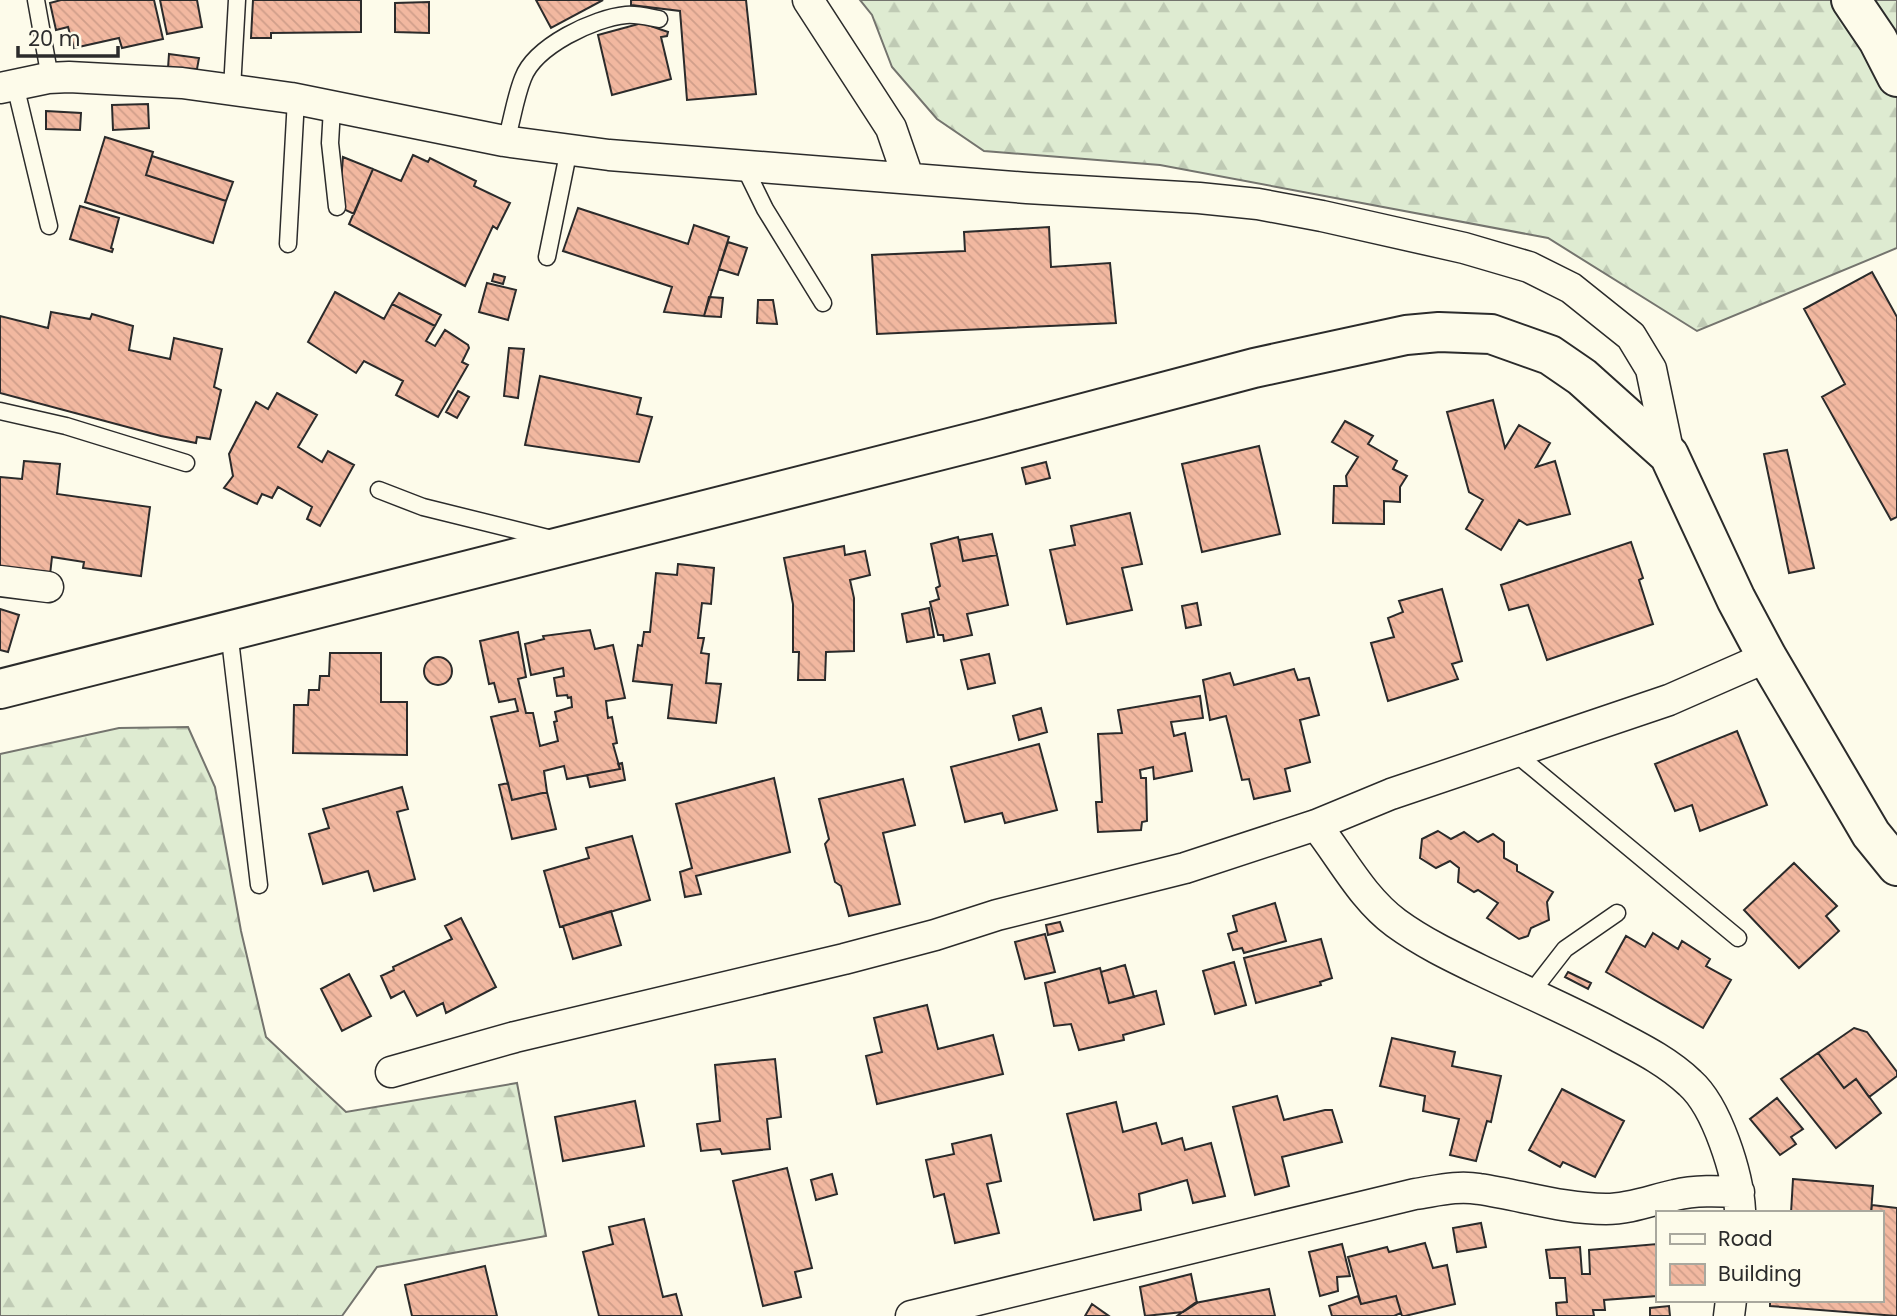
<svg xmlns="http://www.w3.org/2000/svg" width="1897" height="1316" viewBox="0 0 1897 1316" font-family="Poppins,sans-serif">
<defs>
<pattern id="forest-firs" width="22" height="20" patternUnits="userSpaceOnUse" patternTransform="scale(1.75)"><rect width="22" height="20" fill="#deebd1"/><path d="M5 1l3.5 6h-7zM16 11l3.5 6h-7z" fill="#bfcab4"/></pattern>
<pattern id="building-back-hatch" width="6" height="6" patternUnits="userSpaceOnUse" patternTransform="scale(1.75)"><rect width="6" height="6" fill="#f2b8a0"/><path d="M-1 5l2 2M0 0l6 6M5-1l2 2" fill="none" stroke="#d09e8a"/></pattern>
</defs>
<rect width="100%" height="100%" fill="#fdfbea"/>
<path fill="url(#forest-firs)" stroke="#74746e" stroke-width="2" d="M860,0h1037v248l-200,83 -149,-93 -388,-73 -176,-14 -47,-32 -45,-52 -20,-52z
M188,727l27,60 26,144 25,106 80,75 171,-29 29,153 -169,31 -35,49h-342v-562l119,-26z"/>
<path fill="url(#building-back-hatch)" stroke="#2b2b2b" stroke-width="2" d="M61,0h93l9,39 -41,9 -3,-10 -45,10 -6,-21 -12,3 -6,-27z
M160,0h37l5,27 -35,7z
M253,0h108v32l-90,1v5h-20z
M536,0h67l-52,28z
M631,0h115l10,94 -69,6 -7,-89 -49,-6z
M429,2v31l-34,-1v-29z
M642,23l26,9 -1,4 -6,1 10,42 -59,16 -14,-60z
M169,54l30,4 -2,11 -29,-1z
M148,104l1,24 -36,2 -1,-25z
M46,111l35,2 -1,17 -34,-1z
M105,137l48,15 -7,23 80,26 -13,42 -128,-41z
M413,155l15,7 2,-4 46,23 -2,5 36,17 -13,26 -4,-3 -28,60 -116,-62 24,-55 28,12z
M152,156l81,26 -7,19 -80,-26z
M343,157l30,12 -19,45 -15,-7z
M80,206l39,12 -8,30 2,1 -1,3 -42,-13z
M578,208l110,36 6,-19 35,12 -25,79 -40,-4 8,-25 -109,-36z
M1049,227l2,40 59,-4 6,60 -239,11 -5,-79 93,-4 -1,-19z
M728,242l19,6 -9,27 -19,-6z
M1872,272l25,45v200l-6,3 -69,-123 23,-13 -41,-75z
M494,274l11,3 -2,7 -11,-3z
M487,283l29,7 -8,30 -29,-8z
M335,292l49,27 8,-15 43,22 -9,15 9,5 10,-16 23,15 1,3 -7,14 6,3 -30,52 -42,-22 7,-14 -39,-20 -8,12 -48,-31z
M399,293l42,22 -6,11 -43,-22z
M709,297l14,1 -2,19 -17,-1z
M758,300h15l4,24 -20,-1z
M51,312l39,7 2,-5 41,12 -4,24 41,9 4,-21 48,11 -8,38 7,3 -11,49 -13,-2 -1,6 -35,-7 -161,-43v-77l48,12z
M509,348l15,1 -6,49 -14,-2z
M540,376l101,22 -4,16 15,3 -13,45 -114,-17z
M458,391l11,6 -12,21 -11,-6z
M277,393l40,22 -19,32 24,15 6,-11 26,14 -34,61 -13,-7 5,-12 -34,-20 -6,11 -10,-4 -5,10 -33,-16 9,-12 -4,-22 27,-52 12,7z
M1493,400l12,48 14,-23 31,18 -14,24 19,-6 15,53 -43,11 -8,-5 -18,30 -35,-21 17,-29 -14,-8 -22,-80z
M1345,421l28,15 -5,8 29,17 -4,8 14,7 -7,11v15l-16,-1v23l-51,-1 1,-37h13l-1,-10 12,-19 -26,-15z
M1259,446l21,88 -78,18 -20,-88z
M1787,450l27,118 -25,5 -25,-119z
M24,461l36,3 -3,30 93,13 -9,69 -58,-8 1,-6 -32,-5 -2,18 -50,-6v-92l22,2z
M1046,462l4,16 -24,6 -4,-16z
M1130,513l12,51 -20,4 10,42 -65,14 -17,-74 25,-5 -4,-19z
M992,534l5,21 -34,6 -4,-21z
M958,537l5,24 34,-6 11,50 -41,9 5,21 -28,6 -1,-6h-5l-8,-33 9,-3 -3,-11 4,-2 -9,-42z
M1631,542l12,36 -4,2 14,44 -106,36 -19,-55 -19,5 -8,-25z
M844,546l1,9 20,-4 5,24 -20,5 4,18v53l-28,1 -1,28h-27l1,-28h-6v-48l-9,-46z
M678,564l36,4 -3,36 -9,-1 -4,35h6l-3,15 8,1 -3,29 15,1 -5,39 -48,-5 4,-33 -39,-4 5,-36 4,1 2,-14h6l6,-59 21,2z
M1442,589l20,72 -10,3 6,15 -70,22 -17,-58 23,-6 -6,-19 15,-6 -4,-11z
M1197,603l4,22 -15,3 -4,-22z
M929,608l5,29 -27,5 -5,-28z
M0,609l19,6 -11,37 -8,-2z
M590,630l5,19 18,-4 12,53 -19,3 2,17 4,-1 5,26 -4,1 7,25 -53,10 -3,-13 -20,5 3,21 -35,8 -21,-83 27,-6 -3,-12 -16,3 -5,-19 -5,1 -9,-43 38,-9 8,45 -8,2 8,34h7l7,33 18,-5 -4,-19 3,-1 -2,-9 17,-5 -1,-10 -3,1 -1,-3 -10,1 -3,-18 10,-2 -1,-8 -32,7 -6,-31 19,-5 -1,-3z
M330,653h51v49h26v53l-114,-2 1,-48h14l1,-15h10l1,-14h9z
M989,654l6,29 -27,6 -7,-29z
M424 671a14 14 0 1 1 28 0a14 14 0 1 1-28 0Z
M1294,669l4,11 11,-2 10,37 -19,5 10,42 -25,7 5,22 -36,8 -5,-20 -7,1 -16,-64 -16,4 -7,-40 27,-7 4,12z
M1200,696l3,22 -32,4 3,14 11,-3 7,38 -38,8 -1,-12 -13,3 1,8h5l1,43 -5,1 -1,8 -43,2 -2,-30h6l-4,-68 24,-1 -4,-23z
M1041,708l6,24 -28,8 -6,-24z
M1737,731l30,74 -67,26 -8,-26 -17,6 -20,-47z
M1039,744l18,66 -52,13 -3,-10 -37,9 -14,-55z
M622,763l3,17 -35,7 -3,-12 33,-6 -2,-5z
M774,778l16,74 -94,24 5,18 -16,3 -5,-25 12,-4 -16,-64z
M903,779l12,46 -32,8 17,71 -51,12 -8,-30 -6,-4 -10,-38 4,-5 -10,-40z
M508,783l4,17 35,-8 9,37 -44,10 -13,-54z
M402,787l6,22 -11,3 18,67 -41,12 -6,-20 -45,13 -14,-50 20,-6 -6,-19z
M1438,831l13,8 13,-7 14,10 15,-8 11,8v16l13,7v6l36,21 -6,10 2,18 -18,8 -3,8 -9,3 -32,-21 11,-15 -20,-13 -4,2 -16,-10 1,-14 -9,-7 -14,7 -16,-10 2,-19z
M632,836l18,64 -90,27 -16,-56 45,-13 -3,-10z
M1794,863l43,43 -11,10 13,15 -40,37 -55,-58z
M1275,903l11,38 -42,12 -2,-5 -9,2 -5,-16 9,-3 -4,-15z
M611,911l10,34 -48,14 -10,-33z
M461,918l35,69 -50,26 -3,-10 -26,13 -13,-25 -13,7 -10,-22 13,-6 -1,-3 59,-28 -7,-13z
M1060,922l3,9 -15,4 -2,-10z
M1653,933l25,16 4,-8 28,18 -4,7 25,14 -28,48 -97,-56 20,-36 19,11z
M1045,934l10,38 -30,7 -10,-37z
M1321,939l11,39 -12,4 1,3 -65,18 -12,-45z
M1234,962l12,43 -31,9 -12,-43z
M1125,965l9,32 -25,6 -8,-31z
M1100,968l9,35 47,-12 8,33 -41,11 1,5 -45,10 -8,-26 -17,2 -9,-43z
M1568,972l23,11 -3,6 -23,-12z
M349,974l22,42 -29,15 -21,-42z
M927,1005l11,44 55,-14 10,39 -126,30 -11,-48 16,-4 -8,-34z
M1854,1028l13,4 30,40v4l-28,21 -13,-18 -12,9 -26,-35z
M1392,1038l63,14 -3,14 49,10 -10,46 -4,-1 -11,40 -26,-6 9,-36 -36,-8 2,-15 -45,-10z
M1818,1053l26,35 12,-9 25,34 -45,35 -55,-69z
M775,1059l6,58 -14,2 3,30 -48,5 -2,-5 -19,2 -4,-27 23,-3 -5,-56z
M1562,1089l62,32 -29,56 -32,-15 -3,5 -31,-17z
M1277,1096l7,24 41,-10h7l10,32 -60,15 7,29 -34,9 -22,-88z
M1777,1098l26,31 -12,8 5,7 -16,11 -30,-36z
M635,1101l9,45 -81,15 -8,-44z
M1116,1102l7,30 33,-9 6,21 20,-6 3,12 26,-7 14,53 -32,7 -6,-23 -48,14 2,16 -47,10 -27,-106z
M991,1135l10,46 -14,3 12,49 -44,10 -11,-49 -10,3 -8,-37 28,-6 -2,-10z
M787,1168l25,100 -17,4 6,25 -38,9 -30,-125z
M832,1174l5,20 -21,6 -5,-20z
M1793,1179l80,7 -2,27h-80z
M1872,1205l25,3v108l-127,-10v-6h111v-87h-10z
M644,1219l19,78 13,-3 6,22h-83l-16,-64 30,-8 -4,-17z
M1481,1223l5,24 -29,5 -4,-24z
M1425,1243l8,25 14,-3 8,39 -50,12h-3l-6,-20 -35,8 -13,-47 39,-10 2,5z
M1342,1244l8,32 -13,1 1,14 -18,5 -11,-44z
M1657,1244v52l-53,4 1,10h-12l1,6h-37l-1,-13 11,-1 -2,-24h-15l-4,-28 34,-3 2,27h8l-1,-24z
M485,1266l12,50h-85l-7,-31z
M1191,1274l6,29 -14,9 -38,4 -5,-29z
M1269,1289l6,27h-98l18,-13z
M1358,1296l3,8 35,-8 5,17 -7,3h-62l-3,-10z
M1092,1304l17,12h-24z
M1669,1306l1,10h-20v-8z"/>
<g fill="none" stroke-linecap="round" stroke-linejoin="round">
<defs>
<path id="service" d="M36,0l14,78
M15,85l34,141
M232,89l5,-89
M332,108l-2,35 7,64
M506,141c6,-20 9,-43 17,-63 12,-32 71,-60 103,-63 11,-1 22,2 33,4
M743,164l22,45 58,94
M288,244l8,-145
M547,257l22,-108
M0,411l66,15 120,37
M379,490l44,17 129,32
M229,631l30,254
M1515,753l223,185
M1530,994l35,-45 52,-36"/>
<path id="minor" d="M808,0l83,128 17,49
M0,88l48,-10 21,-1 113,6 109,15 213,43 105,14 418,33 172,10 59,6 64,12 142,32 65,19 42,21 60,48 20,33 18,86
M0,581l48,6
M1316,825c26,33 46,73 80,98 26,19 55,33 84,47 46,22 94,42 139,67 25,13 50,26 71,46 27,24 48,91 50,127
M391,1072l124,-35 329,-78 91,-24 62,-20 188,-47 131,-43 75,-31 278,-94 98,-43
M911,1316l504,-122c21,-3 42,-9 64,-5 42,6 84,20 127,20 24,0 46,-9 69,-14 20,-5 43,-4 64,-3
M1729,1316l2,-16"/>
<path id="secondary" d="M1851,0l27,40 19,37
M0,689l989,-251 265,-70 152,-33 33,-3 52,2 59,21 32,22 87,78 67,144 31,58 104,177 26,32"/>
</defs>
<use href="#service" stroke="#2b2b2b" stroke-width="19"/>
<use href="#minor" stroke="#2b2b2b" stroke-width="33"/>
<use href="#secondary" stroke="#2b2b2b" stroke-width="42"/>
<use href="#service" stroke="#fdfbea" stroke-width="16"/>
<use href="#minor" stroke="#fdfbea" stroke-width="30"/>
<use href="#secondary" stroke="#fdfbea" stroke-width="38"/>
</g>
<rect x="1656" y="1211" width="228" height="91" fill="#fdfbea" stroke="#a9a89e" stroke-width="2"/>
<rect x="1670" y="1234" width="35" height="10" fill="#fdfbea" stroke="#a9a89e" stroke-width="2"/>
<text x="1718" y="1246" font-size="21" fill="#2b2b2b">Road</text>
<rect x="1670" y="1264" width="35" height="21" fill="url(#building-back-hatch)" stroke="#a9a89e" stroke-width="2"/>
<text x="1718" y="1281" font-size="21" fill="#2b2b2b">Building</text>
<path d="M18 46v10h100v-10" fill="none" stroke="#2b2b2b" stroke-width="3.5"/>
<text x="28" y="46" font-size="21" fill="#2b2b2b" stroke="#fdfbea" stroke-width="5" paint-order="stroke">20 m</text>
</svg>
